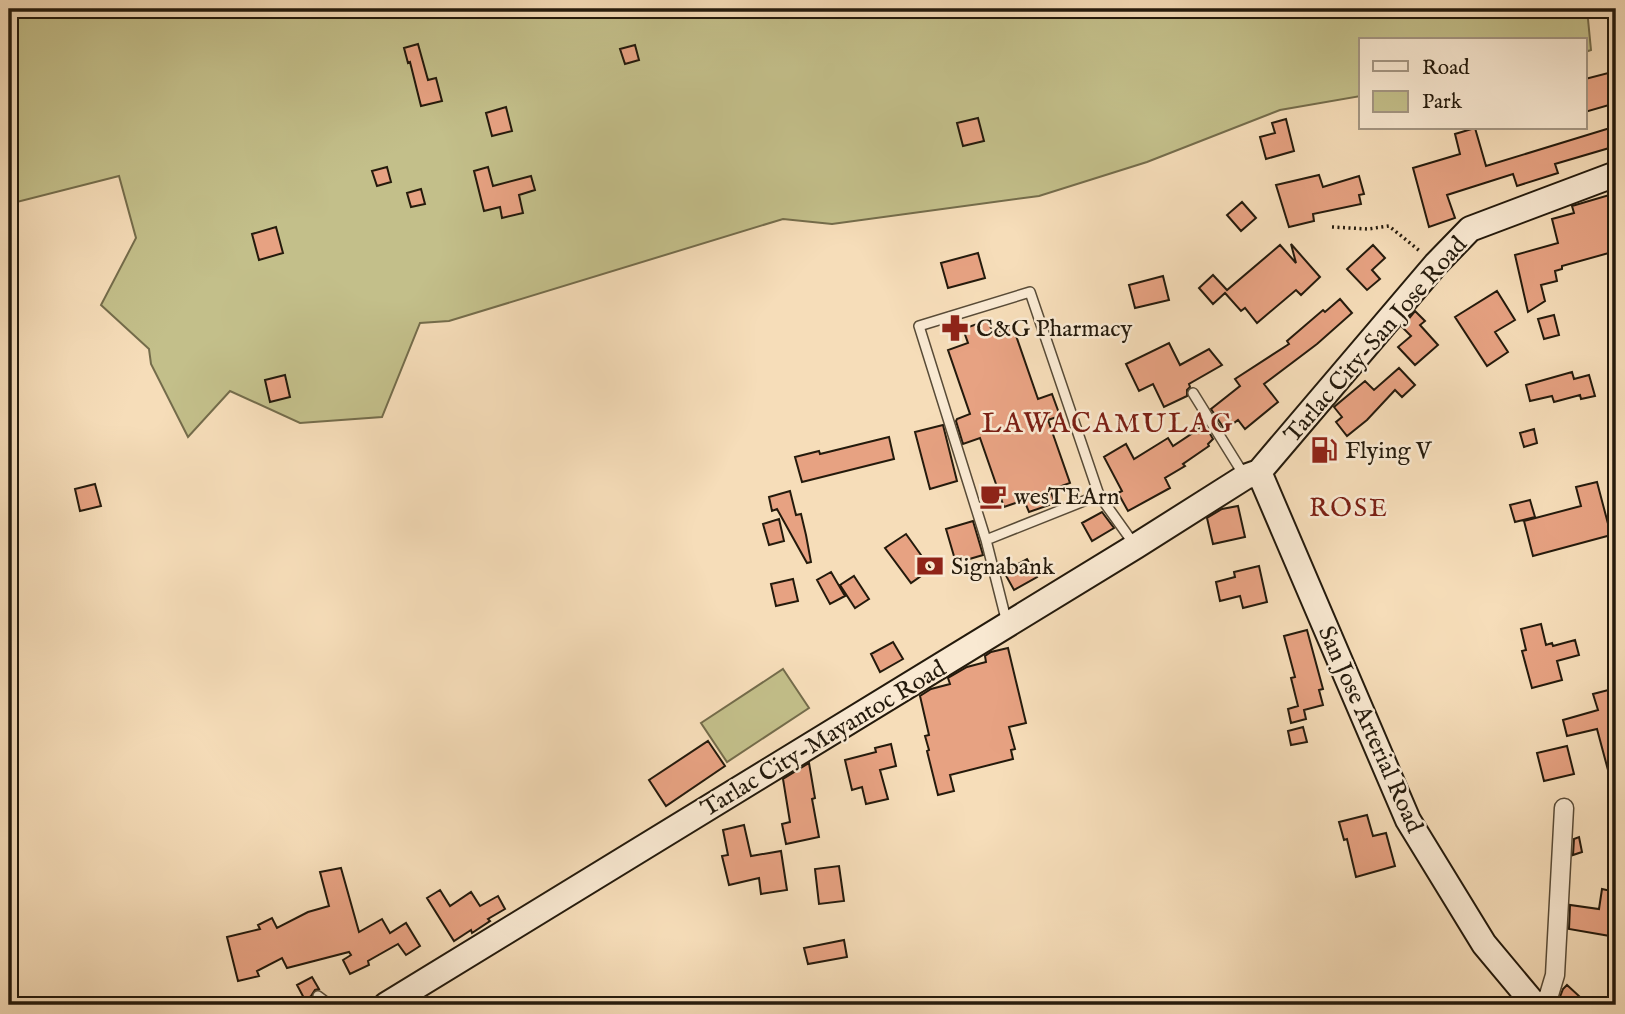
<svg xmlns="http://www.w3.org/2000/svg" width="1625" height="1014" viewBox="0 0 1625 1014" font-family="'IM FELL English',serif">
<rect width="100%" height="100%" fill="#f6ddb9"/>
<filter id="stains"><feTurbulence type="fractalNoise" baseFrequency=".00286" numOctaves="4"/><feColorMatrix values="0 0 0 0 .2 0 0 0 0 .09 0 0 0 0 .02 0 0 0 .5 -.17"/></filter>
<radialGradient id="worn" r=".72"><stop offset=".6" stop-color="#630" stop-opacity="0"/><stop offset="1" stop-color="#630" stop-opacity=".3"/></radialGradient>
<path fill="#c3bf8a" stroke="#746c4b" stroke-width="2" d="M9,9h1578l4,41 -6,2v-12h-224v56l-81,14 -133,52 -108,34 -207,28 -49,-5 -334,102 -29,2 -38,94 -82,6 -70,-32 -42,46 -37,-73 -2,-15 -48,-44 35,-67 -17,-62 -110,28z
M783,669l26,39 -82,54 -26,-39z"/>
<path fill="#e7a282" stroke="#241a0c" stroke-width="2" d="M418,44l10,36 8,-2 6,23 -21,5 -11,-44 -2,1 -4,-15z
M635,45l4,15 -14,4 -5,-15z
M1616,71v32l-31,9v-33z
M506,107l6,24 -20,5 -6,-23z
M978,118l6,23 -21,5 -6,-23z
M1286,119l8,32 -28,8 -6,-22 15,-4 -3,-10z
M1475,128l11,38 124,-38 6,18 -61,18 3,9 -41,13 -4,-12 -66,21 8,23 -26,9 -16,-59 47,-14 -5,-20z
M387,167l4,15 -14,4 -5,-15z
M488,167l5,19 38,-10 4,14 -16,5 4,18 -21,5 -2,-11 -16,4 -10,-40z
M1319,175l4,12 36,-11 5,18 -5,1 2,9 -48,10 1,7 -25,6 -13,-42z
M421,189l4,15 -14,3 -4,-14z
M1616,193v58l-54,15v3l-7,2 2,10 -16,4 4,16 -17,11 -13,-57 43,-12 -6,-24 22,-6 -2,-7z
M1242,202l14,16 -15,13 -14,-16z
M276,227l7,26 -24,7 -7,-26z
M1291,244l29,33 -19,18 -5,-5 -39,33 -12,-15 -4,3 -16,-18 -12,11 -14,-16 14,-13 14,15 53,-45 16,18z
M1373,245l12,13 -13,12 8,9 -13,11 -20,-21z
M978,253l7,25 -37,10 -7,-25z
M1163,276l6,24 -34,8 -6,-23z
M1497,291l18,29 -20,12 13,20 -21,14 -32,-49z
M1340,299l12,14 -35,31 -53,40 14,18 -33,27 -7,-9 -13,10 -14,-21 29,-23 -5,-7 54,-35 -2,-3 36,-31 2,2z
M1415,311l10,10 -5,4 18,20 -23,20 -17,-18 13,-11 -9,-9z
M1554,315l5,20 -15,4 -6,-20z
M988,320l5,14 20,-7 25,72 14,-5 8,22 -12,4 22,63 -20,7 5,13 -26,9 -5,-12 -20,7 -24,-69 -17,6 -7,-23 1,-2 13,-5 -22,-64 20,-7 -5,-14z
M1169,343l11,22 29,-16 13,16 -33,19 1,3 -3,3v6l-23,11 -11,-23 -14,7 -13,-27z
M1399,368l16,17 -13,12 -7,-7 -28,30 -20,16 -11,-14 6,-5 -8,-10 31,-26 9,9z
M1572,372l2,7 15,-4 6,21 -14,3 -1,-4 -26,7 -2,-6 -22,5 -4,-16z
M285,375l5,22 -20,5 -5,-22z
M943,425l14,56 -27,8 -15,-57z
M1205,425l8,14 -5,5 1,2 -26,18 2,2 -20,12 5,10 -42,23 -10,-18 4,-2 -18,-34 22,-13 8,15 34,-21 5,8z
M1534,429l3,14 -13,4 -4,-14z
M889,437l5,22 -92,23 -7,-25 24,-6 1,3z
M1597,482l14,53 -78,21 -9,-35 57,-15 -5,-19z
M95,484l6,22 -21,5 -5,-22z
M790,491l6,24 5,-1 5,21 5,27 -4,1 -30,-54 -5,2 -3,-14z
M1530,500l5,17 -20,5 -5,-17z
M1238,506l7,31 -32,7 -6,-26 15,-9z
M1102,512l12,16 -22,13 -10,-18z
M779,519l5,22 -15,4 -6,-21z
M973,521l10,34 -27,8 -10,-34z
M906,534l25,35 -20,14 -26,-35z
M1027,559l10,18 -23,13 -10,-18z
M1259,566l8,36 -24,6 -3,-12 -20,5 -4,-19 19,-5 -1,-5z
M831,572l14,24 -15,8 -13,-24z
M854,576l15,23 -14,9 -15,-23z
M793,579l5,22 -22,5 -5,-22z
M1541,624l5,21 6,-2 1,3 22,-6 4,15 -22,6 5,19 -30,8 -10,-37 4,-1 -5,-21z
M1307,630l16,59 -4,1 4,15 -19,5 2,9 -15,4 -3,-14 10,-3 -7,-28 4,-1 -11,-41z
M893,642l10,17 -23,13 -9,-18z
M1008,648l18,75 -17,4 6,22 -4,1 2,9 -63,16 4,16 -16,4 -11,-44 2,-1 -4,-14 4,-1 -9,-39 11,-7 19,-5 -2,-6 19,-11 19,-5 -1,-6 6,-4z
M1616,688v97h-4l-15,-56 -30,7 -4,-16 35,-10 -5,-16z
M1303,727l4,15 -16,3 -3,-14z
M708,741l17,25 -59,40 -17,-26z
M891,744l5,22 -16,4 8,29 -22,5 -4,-17 -10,3 -7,-30 31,-8 -1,-4z
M1567,746l7,28 -30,7 -7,-28z
M809,763l6,35 -3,1 7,38 -33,7 -4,-20 8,-2 -7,-43z
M1367,815l6,21 13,-3 9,33 -39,11 -9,-38 -3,1 -5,-18z
M744,825l7,31 30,-5 6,39 -26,4 -2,-16 -30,7 -7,-29 6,-1 -5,-25z
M1579,837l3,15 -9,3 1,-16z
M839,866l5,35 -25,3 -4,-35z
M341,868l18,64 23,-13 8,14 16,-10 14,23 -14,9 -8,-11 -30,17 1,4 -19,9 -7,-14 8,-5 -2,-3 -62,16 -5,-10 -25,13 2,5 -21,5 -11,-44 33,-8 -2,-4 14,-7 5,10 31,-16 21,-6 -9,-34z
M1602,889l14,3v13l-6,31 -41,-7 1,-24 29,4z
M440,890l10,16 21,-14 9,14 18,-10 7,13 -17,10 2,2 -18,12 -1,-3 -17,11 -27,-43z
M844,940l3,17 -39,7 -4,-16z
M312,977l7,12 -4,1 -4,6 -6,4 -8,-15z
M1567,985l12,11 -8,9h-10l-3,-3 5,-13z"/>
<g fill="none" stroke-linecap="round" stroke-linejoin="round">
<defs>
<path id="service" d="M1193,393l51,82
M986,540l113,-45
M1007,623l-21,-83 -67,-214 111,-34 69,203 35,49
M318,996l12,9"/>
<path id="minor" d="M1543,1005l6,-10 6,-20 9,-167"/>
<path id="secondary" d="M1259,472l149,348 76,124 51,61
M1259,472l177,-208 34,-35 146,-55
M386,1005l750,-459 109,-69 14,-5"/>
</defs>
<use href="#service" stroke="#584b37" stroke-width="12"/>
<use href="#minor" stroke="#584b37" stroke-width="21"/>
<use href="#secondary" stroke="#241a0c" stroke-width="28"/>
<path stroke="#241a0c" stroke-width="3.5" stroke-dasharray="2 3.5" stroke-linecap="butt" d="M1332,227l36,2 21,-3 32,26"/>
<use href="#service" stroke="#f9e9d2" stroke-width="9"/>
<use href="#minor" stroke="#f9e9d2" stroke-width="18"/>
<use href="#secondary" stroke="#f9e9d2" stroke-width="24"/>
</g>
<defs>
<symbol id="pharmacy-bare" viewBox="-9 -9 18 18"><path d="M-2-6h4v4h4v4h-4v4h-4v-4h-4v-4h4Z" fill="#8f2418" stroke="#f9e9d2" stroke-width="2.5" paint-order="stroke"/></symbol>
<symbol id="fuel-bare" viewBox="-9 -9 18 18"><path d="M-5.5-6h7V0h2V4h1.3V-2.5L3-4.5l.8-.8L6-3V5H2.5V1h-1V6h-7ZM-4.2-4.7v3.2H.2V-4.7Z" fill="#8f2418" stroke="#f9e9d2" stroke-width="2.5" paint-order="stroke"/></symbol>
<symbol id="cafe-bare" viewBox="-9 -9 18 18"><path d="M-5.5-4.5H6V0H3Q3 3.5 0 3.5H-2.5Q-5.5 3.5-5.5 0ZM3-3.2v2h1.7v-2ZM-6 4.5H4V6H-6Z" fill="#8f2418" stroke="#f9e9d2" stroke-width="2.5" paint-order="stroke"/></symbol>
<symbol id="bank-bare" viewBox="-9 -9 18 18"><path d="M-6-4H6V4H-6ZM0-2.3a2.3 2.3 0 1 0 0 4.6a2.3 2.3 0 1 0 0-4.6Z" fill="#8f2418" stroke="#f9e9d2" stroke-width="2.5" paint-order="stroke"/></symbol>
</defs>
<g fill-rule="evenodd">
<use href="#pharmacy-bare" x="936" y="309" width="38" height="38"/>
<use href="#fuel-bare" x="1305" y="431" width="38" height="38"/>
<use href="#cafe-bare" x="974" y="477" width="38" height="38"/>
<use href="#bank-bare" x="911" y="547" width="38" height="38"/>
</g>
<g text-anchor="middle" stroke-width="5" stroke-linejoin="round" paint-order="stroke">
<g font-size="24" fill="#241a0c" stroke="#f9e9d2" text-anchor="start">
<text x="976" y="336">C&amp;G Pharmacy</text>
<text x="1345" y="458">Flying V</text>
<text x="1014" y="504">wesTEArn</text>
<text x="951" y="574">Signabank</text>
</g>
<g font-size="24" fill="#241a0c" stroke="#f9e9d2">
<text transform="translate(1375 339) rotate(-49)" y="8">Tarlac City-San Jose Road</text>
<text transform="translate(1371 729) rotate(66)" y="8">San Jose Arterial Road</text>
<text transform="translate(823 738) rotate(-31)" y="8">Tarlac City-Mayantoc Road</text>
</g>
<g font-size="26" letter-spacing="2" fill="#7a1f14" stroke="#f9e9d2">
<text x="1349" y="516">ROSE</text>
</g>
<g font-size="28" letter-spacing="2" fill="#7a1f14" stroke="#f9e9d2">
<text x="1108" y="432">LAWACAMULAG</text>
</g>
</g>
<rect width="1625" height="1014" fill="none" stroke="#f6ddb9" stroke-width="35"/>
<rect x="10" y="10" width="1604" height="993" fill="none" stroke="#241a0c" stroke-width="3.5"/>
<rect x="18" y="18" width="1590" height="979" fill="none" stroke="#241a0c" stroke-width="2"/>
<rect x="1359" y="38" width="228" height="91" fill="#f9e9d2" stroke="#a49683" stroke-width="2"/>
<rect x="1373" y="61" width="35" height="10" fill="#f9e9d2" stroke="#a49683" stroke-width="2"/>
<text x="1422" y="74" font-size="21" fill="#241a0c">Road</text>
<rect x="1373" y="91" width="35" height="21" fill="#c3bf8a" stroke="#a49683" stroke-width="2"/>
<text x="1422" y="108" font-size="21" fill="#241a0c">Park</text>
<rect width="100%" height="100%" filter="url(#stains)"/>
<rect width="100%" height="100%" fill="url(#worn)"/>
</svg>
